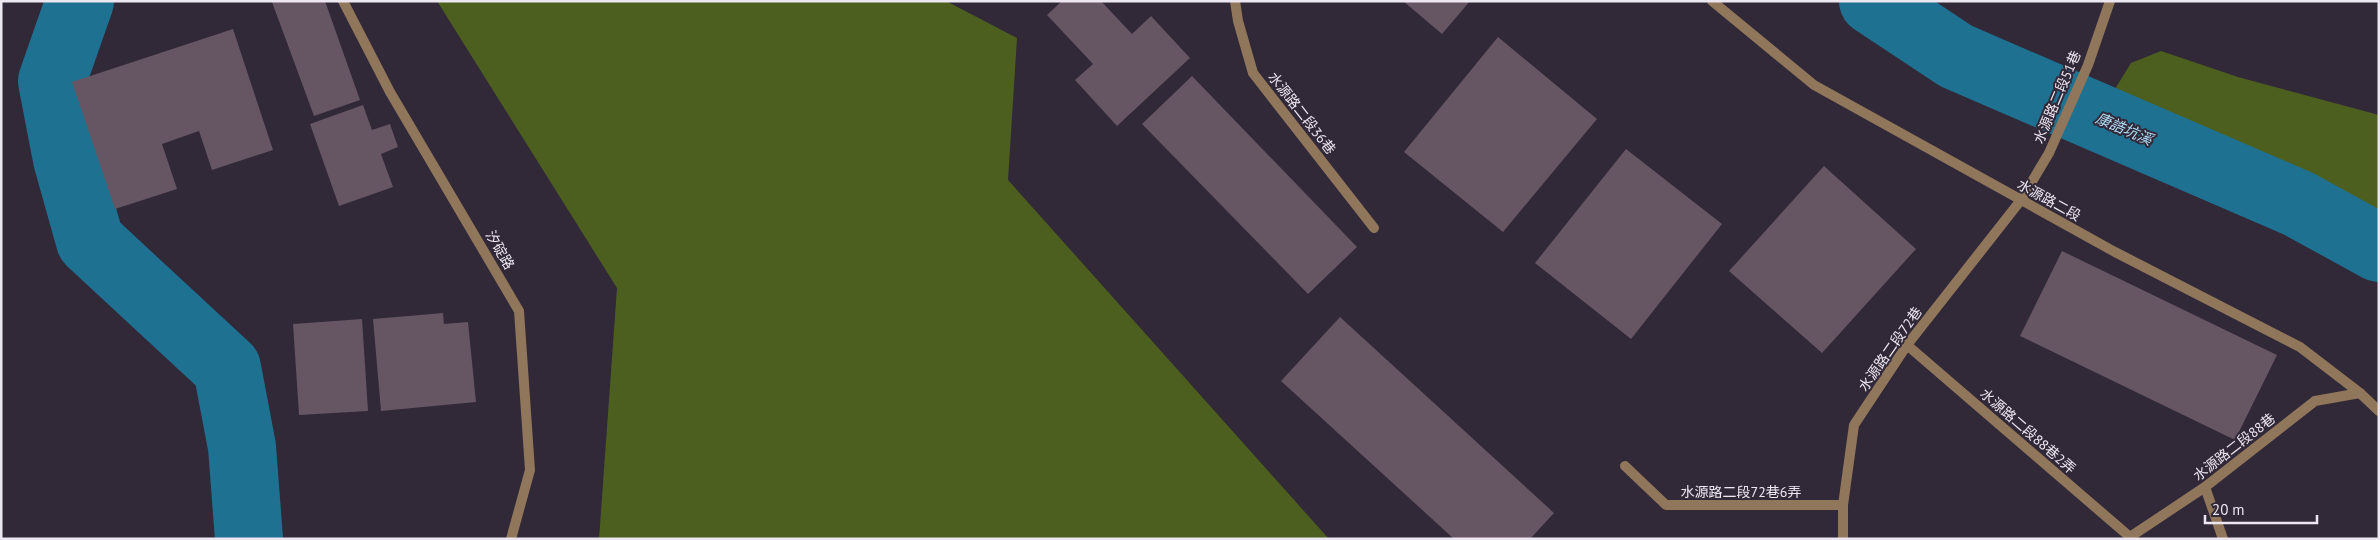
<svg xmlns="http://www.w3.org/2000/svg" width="2380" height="540" viewBox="0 0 2380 540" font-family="'PT Sans','Noto Sans TC',sans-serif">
<rect width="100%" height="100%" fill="#312838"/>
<path fill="#4c5f1f" d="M437,1h509l71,37 -9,142 321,359h-730l18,-251z
M2161,51l77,26 141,38v106l-230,-106 -34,-26 16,-26z"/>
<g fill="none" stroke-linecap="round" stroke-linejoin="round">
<path stroke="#1f7192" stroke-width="68" d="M80,1l-28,80 15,78 23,82 137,127 15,79 7,92
M1873,1l83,55 343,148 80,44"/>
</g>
<path fill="#665562" d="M325,1l35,99 -46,16 -42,-114z
M1062,1h39l31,33 19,-18 39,42 -73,68 -42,-46 18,-16 -46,-49z
M1403,1h67l-28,33z
M233,29l40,121 -61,20 -13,-39 -37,13 15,45 -62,20 -43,-127z
M1498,37l99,82 -94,113 -99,-80z
M1192,76l165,171 -49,47 -166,-170z
M363,105l9,25 18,-6 8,23 -17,7 12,33 -54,19 -29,-82z
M1626,149l96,75 -91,115 -96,-76z
M1824,166l92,83 -94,104 -93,-82z
M2062,251l215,104 -42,85 -215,-104z
M443,313l1,11 24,-2 8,80 -95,9 -8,-92z
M1340,317l214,196 -24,26h-76l-173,-158z
M362,319l6,92 -69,4 -6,-91z"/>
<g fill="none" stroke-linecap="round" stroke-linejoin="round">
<path stroke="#90765a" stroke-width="10" d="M1235,1l3,20 15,52 121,155
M2021,200l28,-47 39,-88 22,-64
M1907,345l223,192 75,-50 110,-86 45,-8
M1625,466l41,39h177
M2205,487l18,52"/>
<path stroke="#90765a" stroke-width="10" d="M1712,1l102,84 301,167 185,95 60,46 19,18
M1843,539v-34l11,-80 53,-80 114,-145"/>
<path stroke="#90765a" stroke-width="10" d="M343,1l47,91 129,219 11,159 -19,69"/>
</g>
<g text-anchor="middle" stroke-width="4" stroke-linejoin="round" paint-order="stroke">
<g font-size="14" fill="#ede7f2" stroke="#312838">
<text transform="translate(2057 97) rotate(-67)" y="5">水源路二段51巷</text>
<text transform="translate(1302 113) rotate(52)" y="5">水源路二段36巷</text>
<text transform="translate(2049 200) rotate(29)" y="5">水源路二段</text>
<text transform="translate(500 250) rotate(60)" y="5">汐碇路</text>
<text transform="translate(1890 349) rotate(-55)" y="5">水源路二段72巷</text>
<text transform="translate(2028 431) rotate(41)" y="5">水源路二段88巷2弄</text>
<text transform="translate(2234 447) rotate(-38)" y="5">水源路二段88巷</text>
<text x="1741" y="497">水源路二段72巷6弄</text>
</g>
<g font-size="15" font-style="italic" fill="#afddf4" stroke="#312838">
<text transform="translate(2124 129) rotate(23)" y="5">康誥坑溪</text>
</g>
</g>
<rect width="2380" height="540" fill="none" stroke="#ede7f2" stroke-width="5"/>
<path d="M2205 515v8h112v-8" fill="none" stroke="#ede7f2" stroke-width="2.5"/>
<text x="2212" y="515" font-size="15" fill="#ede7f2" stroke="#312838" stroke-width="4" paint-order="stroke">20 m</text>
</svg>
